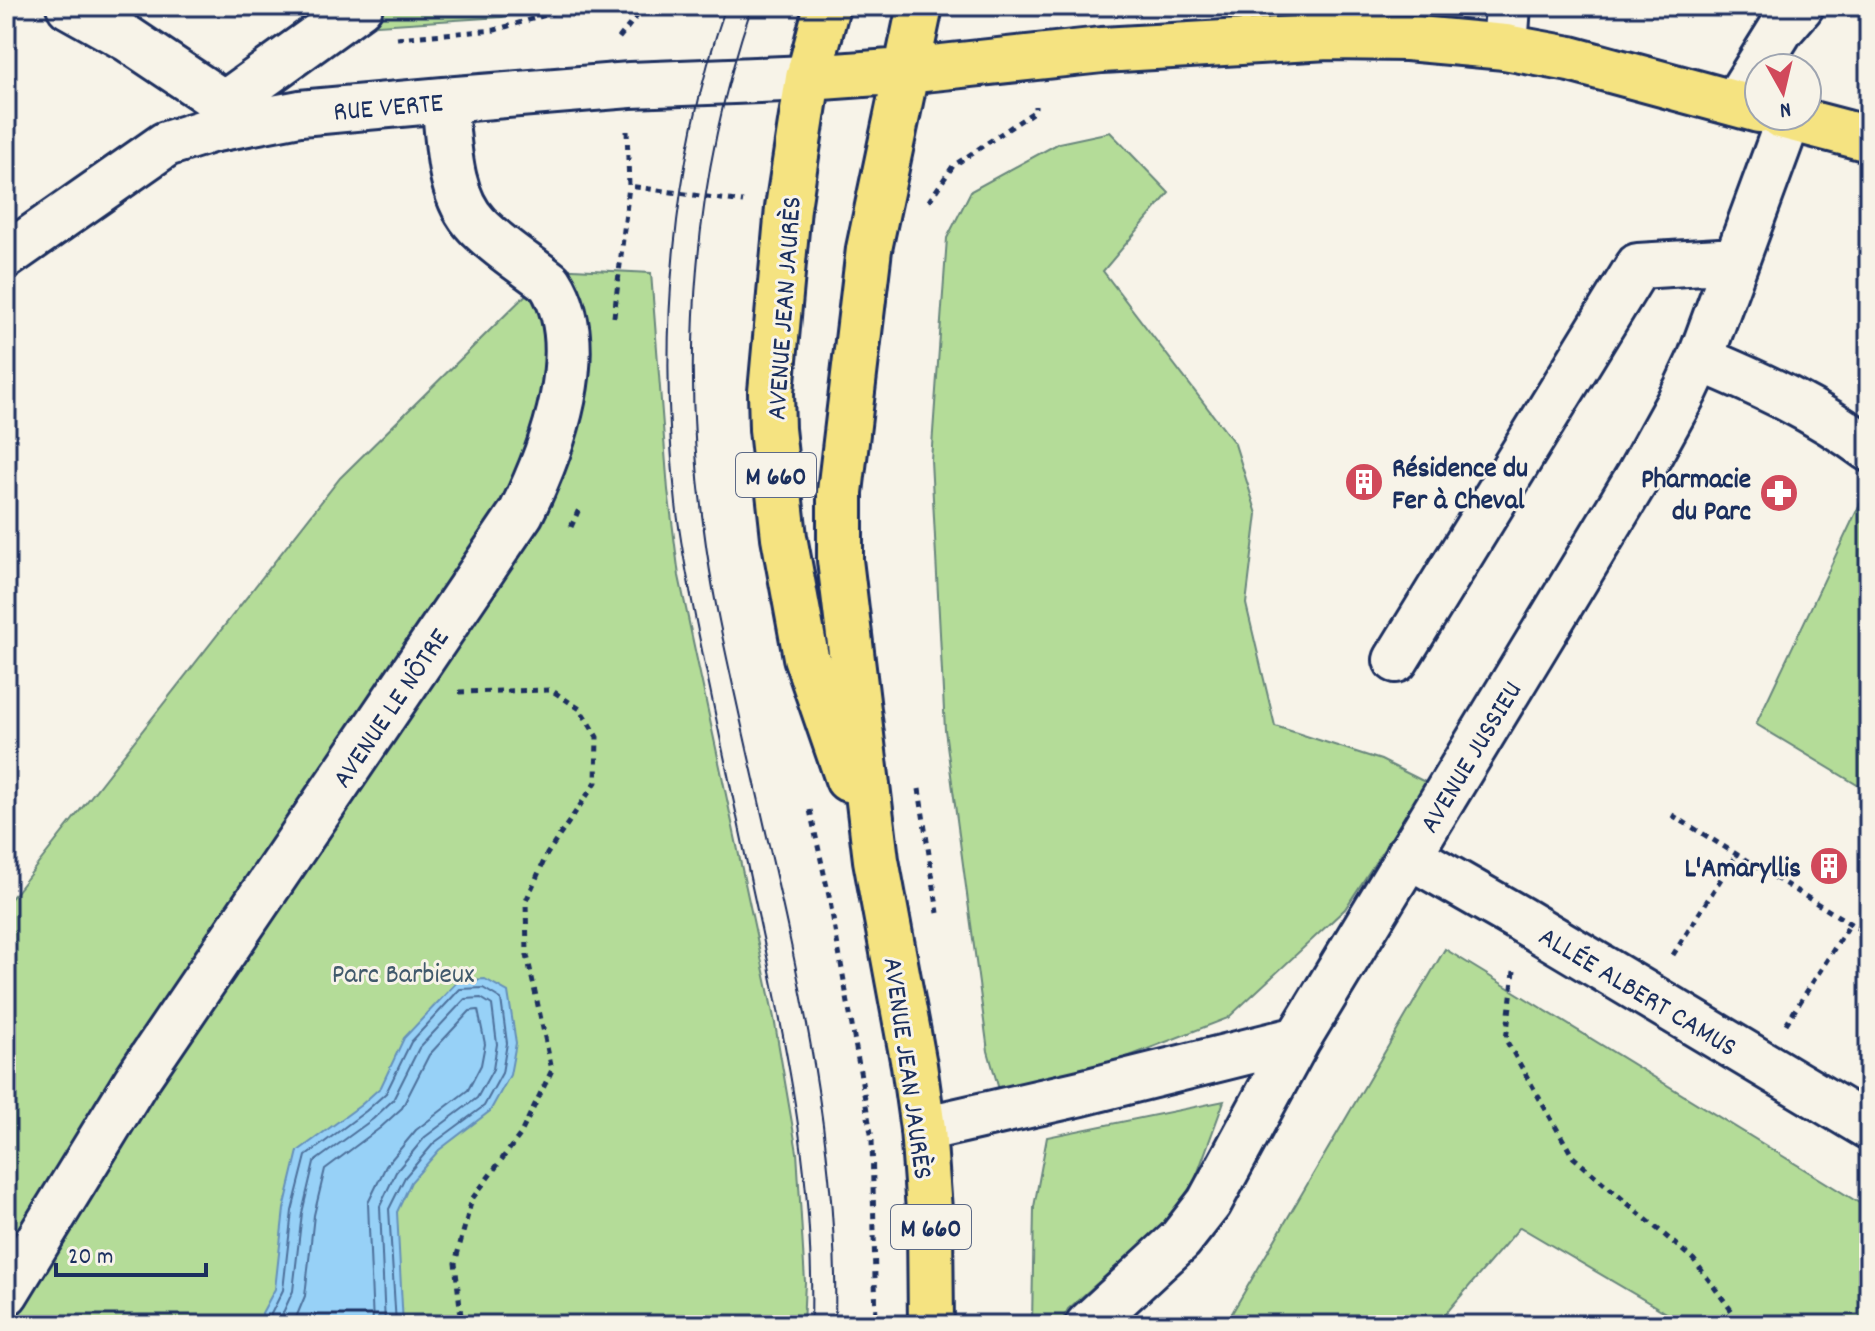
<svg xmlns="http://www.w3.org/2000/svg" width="1875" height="1331" viewBox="0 0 1875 1331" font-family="Dekko,sans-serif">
<rect width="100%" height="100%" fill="#f7f3e8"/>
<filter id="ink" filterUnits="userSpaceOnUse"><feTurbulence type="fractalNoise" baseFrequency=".0125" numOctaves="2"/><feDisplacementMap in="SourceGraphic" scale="16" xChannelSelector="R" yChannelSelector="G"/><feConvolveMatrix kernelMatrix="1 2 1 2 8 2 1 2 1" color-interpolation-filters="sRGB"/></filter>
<g filter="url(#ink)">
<path fill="#b4dc98" stroke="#68867b" stroke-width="2" d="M375,6h172l-45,11 -139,9z
M1110,132l59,61 -66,78 132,173 22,70 -11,90 29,122 106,34 46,23 -82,126 -117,109 -127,49 -101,26 -12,-42 -43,-321 -14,-270 16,-222 24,-47 88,-48z
M553,268l98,5 17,217 11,86 95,442 23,134 8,130 -2,43h-797v-420l334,-427z
M1868,487l1,1v304l-113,-68z
M1445,949l424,260v116h-182l-167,-98 -84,98h-211z
M1224,1101l-29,79 -27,41 -100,88 -8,16h-28l2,-118 13,-70z"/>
<path fill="#97d1f7" stroke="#6590ba" stroke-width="2" d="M485,979l23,13 8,51 -6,32 -20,36 -51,39 -28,32 -14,30 6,113h-140l-1,-12 13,-24 9,-80 14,-58 63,-46 20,-18 23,-49 54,-57z"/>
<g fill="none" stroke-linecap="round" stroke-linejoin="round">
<path stroke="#4d709b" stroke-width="2" d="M271,1325v-11l12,-24 9,-79 14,-55 60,-45 20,-18 25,-51 49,-53 23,-1 18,11 6,44 -5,30 -18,33 -50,37 -29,34 -16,32 7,116
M281,1325v-8l12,-26 9,-78 12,-51 59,-43 20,-19 26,-52 46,-49 16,-1 11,7 5,39 -4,25 -16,29 -52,39 -29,35 -16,34 5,119
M293,1325l12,-29 9,-81 11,-46 55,-41 22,-20 27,-53 41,-44 8,-1 7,34 -4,21 -13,25 -52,40 -30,36 -18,37 5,122"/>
<defs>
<path id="minor" d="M69,6l59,33 124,83
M1505,47l3,-41
M1735,103l46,-74 20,-23
M224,104l136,-98
M6,256l160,-112 45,-14 89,-17 144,-13 186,-15 178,-7
M1700,359c60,25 117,51 169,90
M1396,660l242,-394 98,-6
M1408,855l112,64 349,208
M923,1129l158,-36 217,-54
M6,1293l130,-212 385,-568c31,-62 70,-166 29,-230 -24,-19 -52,-36 -73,-58 -30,-31 -28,-86 -33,-125
M1088,1325l92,-85 29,-37 89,-164 339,-561 49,-89 14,-30 89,-241"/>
<path id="major" d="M827,6l-19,72 -20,130 -17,184 1,37 12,108 22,120 42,122
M920,6l-51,243 -29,243v68l36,300 38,205 9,64 7,95 1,101
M808,78l97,-7 197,-21 226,-13 79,1 98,9 65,12 189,51
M1781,116l88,23"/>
</defs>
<use href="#minor" stroke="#1b2f5e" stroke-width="50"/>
<use href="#major" stroke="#1b2f5e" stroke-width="50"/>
<path stroke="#1b2f5e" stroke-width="5" stroke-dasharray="6 6" stroke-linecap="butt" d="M397,38l98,-8 81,-24
M619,38l26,-32
M627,131l2,55 114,16
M929,201l24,-35 82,-55v-5
M614,317l15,-131
M571,527l9,-20
M459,692l92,-2 29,19 17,28 -1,45 -49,72 -21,47 1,54 25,115 -32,65 -48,64 -17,64 7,62
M919,789l19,124
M810,810l19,86 43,243 4,186
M1672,815l197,120
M1673,955l63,-100
M1514,971l-8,69 67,117 121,103 43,58 1,7
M1786,1024l64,-100"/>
<use href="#minor" stroke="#f7f3e8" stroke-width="44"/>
<use href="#major" stroke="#f5e381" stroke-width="44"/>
<path stroke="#1b2f5e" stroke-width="2" d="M726,6c-55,158 -68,333 -50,498 5,45 14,88 23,132 17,84 35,167 53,251 32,145 63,288 59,438
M752,6c-58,169 -72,348 -48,524 8,65 23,128 37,192 44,199 99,398 94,603"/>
</g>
</g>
<defs>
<symbol id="building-disc" viewBox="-11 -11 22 22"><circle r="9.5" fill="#d1495b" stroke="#f7f3e8"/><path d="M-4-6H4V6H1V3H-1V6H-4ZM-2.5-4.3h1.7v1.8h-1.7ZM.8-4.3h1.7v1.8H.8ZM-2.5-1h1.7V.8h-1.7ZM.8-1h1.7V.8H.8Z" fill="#fff"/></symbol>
<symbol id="pharmacy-disc" viewBox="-11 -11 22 22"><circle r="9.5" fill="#d1495b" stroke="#f7f3e8"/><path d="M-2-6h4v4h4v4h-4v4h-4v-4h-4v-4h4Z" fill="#fff"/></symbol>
</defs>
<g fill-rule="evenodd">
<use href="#building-disc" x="1342" y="460" width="44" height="44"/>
<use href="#pharmacy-disc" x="1757" y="471" width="44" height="44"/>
<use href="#building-disc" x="1807" y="844" width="44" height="44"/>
</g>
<g text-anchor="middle" stroke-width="6" stroke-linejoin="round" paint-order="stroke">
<g fill="#f7f3e8" stroke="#5d6a87" stroke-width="2">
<rect x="736" y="453" width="80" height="44" rx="6"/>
<rect x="891" y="1205" width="80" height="44" rx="6"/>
</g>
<g font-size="26" font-weight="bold" fill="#1b2f5e">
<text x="776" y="484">M 660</text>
<text x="931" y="1236">M 660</text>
</g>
<g font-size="28" fill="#1b2f5e" stroke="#f7f3e8">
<text transform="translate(388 105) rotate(-5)" y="10">RUE VERTE</text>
<text transform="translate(782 308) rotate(-86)" y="10">AVENUE JEAN JAURÈS</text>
<text transform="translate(389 707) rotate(-56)" y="10">AVENUE LE NÔTRE</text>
<text transform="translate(1469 756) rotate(-59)" y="10">AVENUE JUSSIEU</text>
<text transform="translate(1639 990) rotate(31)" y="10">ALLÉE ALBERT CAMUS</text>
<text transform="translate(910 1068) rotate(82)" y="10">AVENUE JEAN JAURÈS</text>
</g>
<g font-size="28" font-weight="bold" fill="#1b2f5e" stroke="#f7f3e8" text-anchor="end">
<text x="1392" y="476" text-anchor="start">Résidence du<tspan x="1392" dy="32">Fer à Cheval</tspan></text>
<text x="1751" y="487">Pharmacie<tspan x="1751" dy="32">du Parc</tspan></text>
<text x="1801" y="876">L'Amaryllis</text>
</g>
<g font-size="28" fill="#415a6c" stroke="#f7f3e8">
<text x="403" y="982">Parc Barbieux</text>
</g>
</g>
<rect width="1875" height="1331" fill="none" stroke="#f7f3e8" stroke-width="32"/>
<rect x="16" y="16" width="1843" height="1299" fill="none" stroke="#1b2f5e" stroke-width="3" filter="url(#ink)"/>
<g transform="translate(1783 92) rotate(172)"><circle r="38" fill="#f7f3e8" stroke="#9fa5b1" stroke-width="2"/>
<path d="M0-6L14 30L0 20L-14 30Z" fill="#d1495b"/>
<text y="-12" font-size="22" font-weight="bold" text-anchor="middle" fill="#1b2f5e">N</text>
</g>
<path d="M56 1263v12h150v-12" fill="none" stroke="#1b2f5e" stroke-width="4"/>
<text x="68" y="1263" font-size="24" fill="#1b2f5e" stroke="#f7f3e8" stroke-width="6" paint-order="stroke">20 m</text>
</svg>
